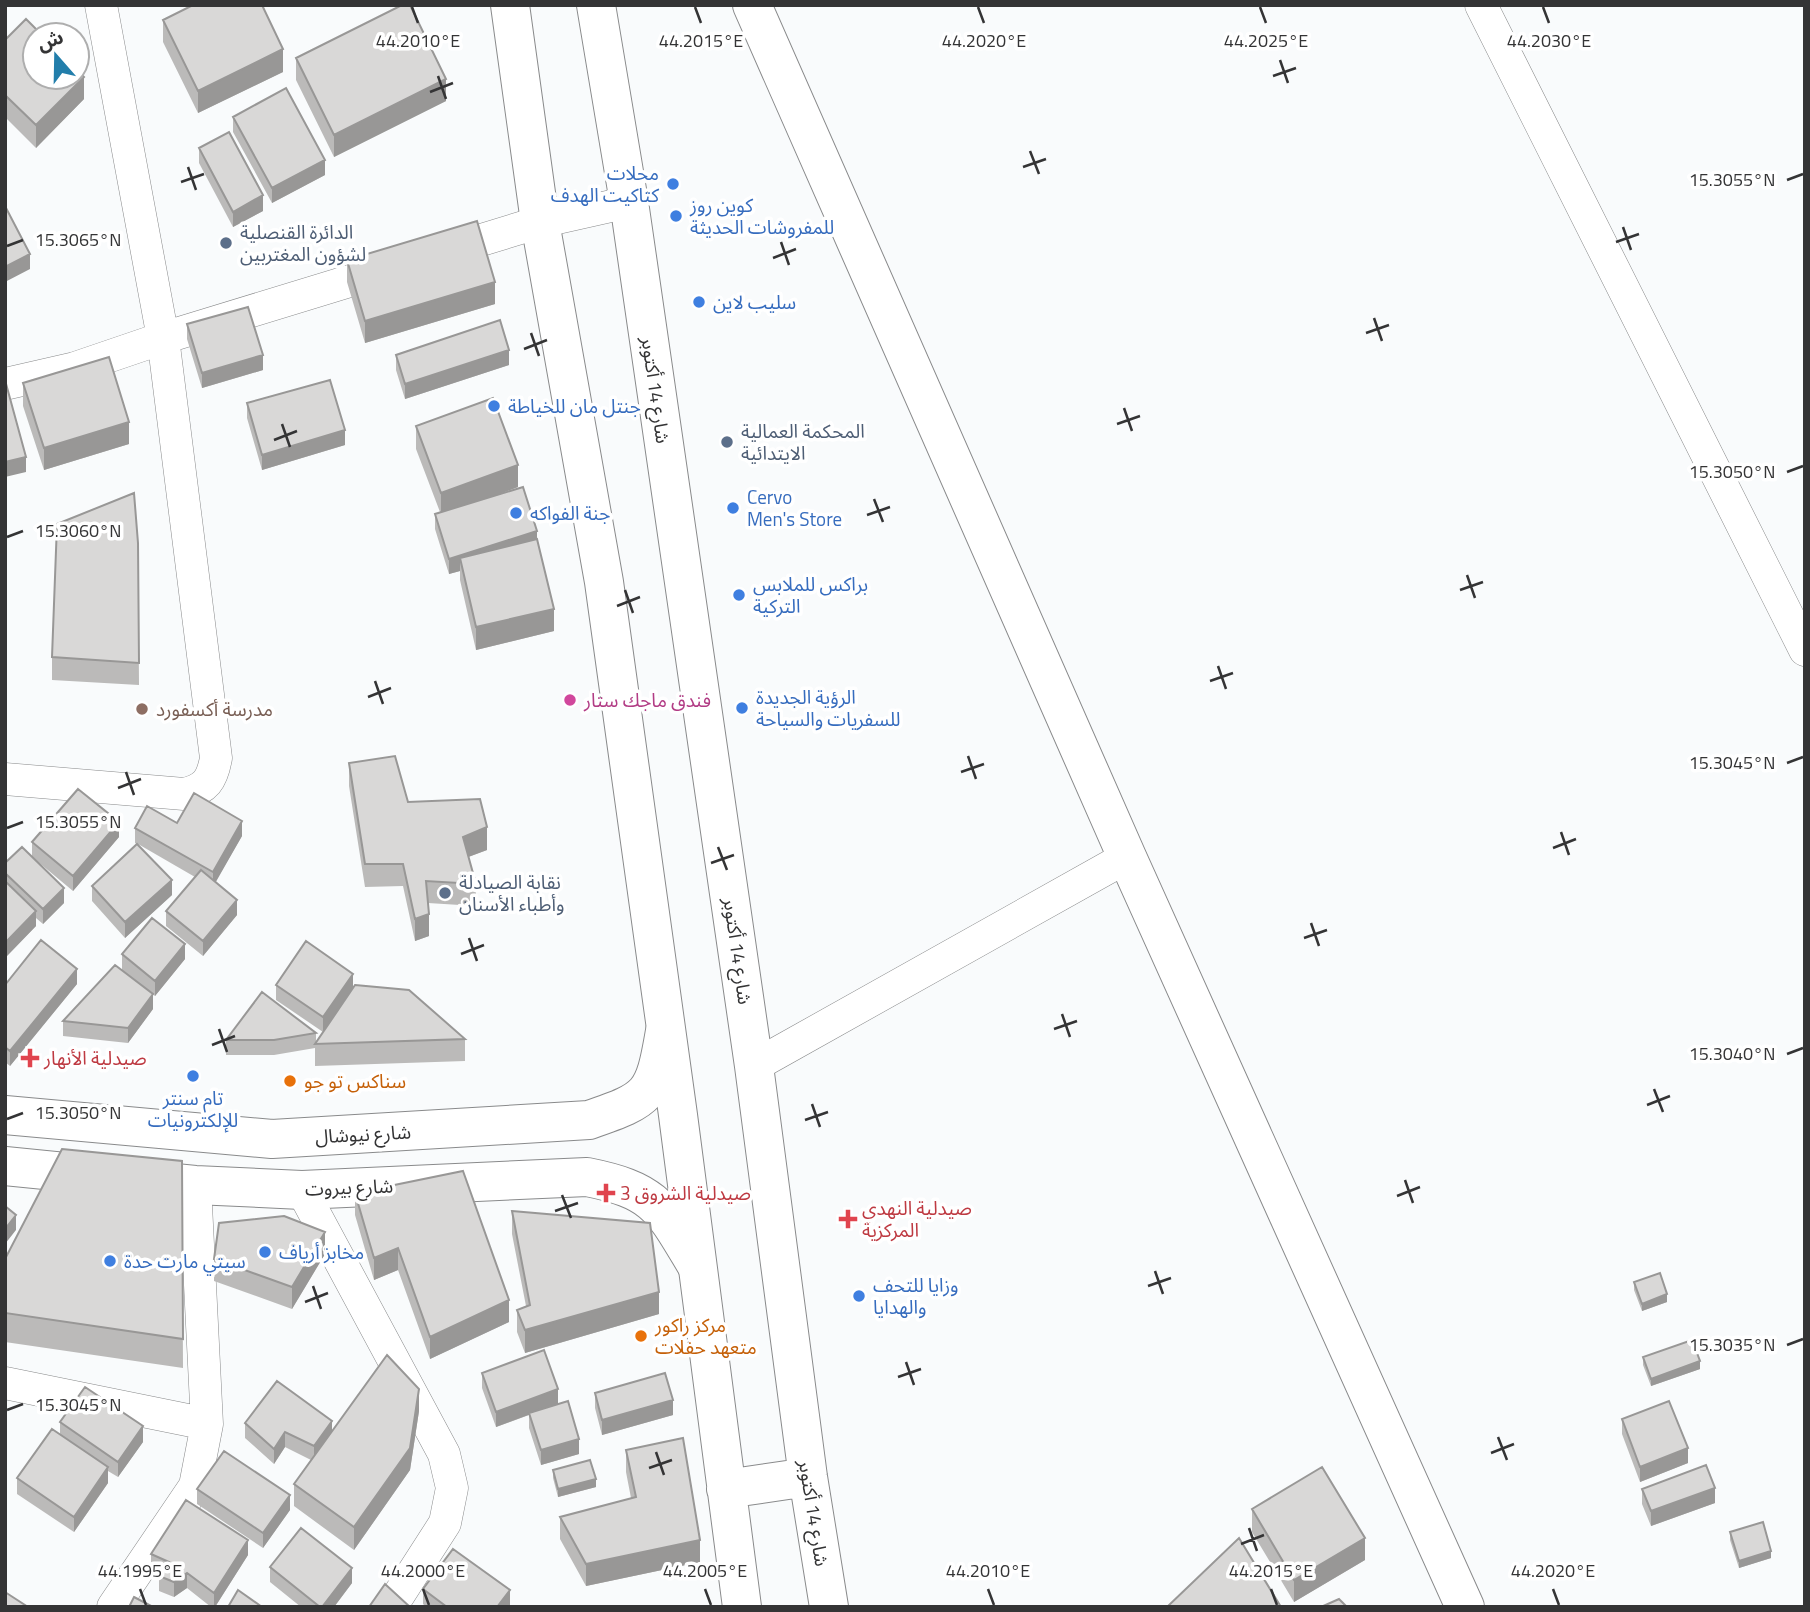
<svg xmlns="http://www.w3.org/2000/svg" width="1810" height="1612" viewBox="0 0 1810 1612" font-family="'Titillium Web','Noto Sans Arabic',sans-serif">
<rect width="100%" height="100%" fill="#f9fbfc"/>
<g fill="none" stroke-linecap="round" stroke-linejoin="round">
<defs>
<path id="street" d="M1481,5l324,645
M442,252l98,-30 89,-20
M5,384l70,-16 88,-30 226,-69
M5,779l179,15c22,-5 28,-14 32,-36l-53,-420 -62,-333
M754,1066l373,-209
M302,1190l142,264 8,34 -7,35 -54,84
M5,1383l202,41
M113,1607l82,-121 12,-62 -12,-239"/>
<path id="secondary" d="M752,5l375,852 338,750
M5,1115l267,24 317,-19c61,-21 65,-24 76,-89
M5,1166l190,19 107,5 285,-13c70,14 75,31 110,89"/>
<path id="primary" d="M510,5l30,217 64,360 74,533 64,492
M596,5l33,197 125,864 54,411 21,130
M726,1489l82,-12"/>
</defs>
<use href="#street" stroke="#898a8b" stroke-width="33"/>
<use href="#secondary" stroke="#898a8b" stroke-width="40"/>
<use href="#primary" stroke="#898a8b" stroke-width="40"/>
<use href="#street" stroke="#fff" stroke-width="32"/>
<use href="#secondary" stroke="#fff" stroke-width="38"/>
<use href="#primary" stroke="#fff" stroke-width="38"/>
</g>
<path fill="#bbbab9" d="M163,20l120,52 -85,41 -35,-71z
M5,40l79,59 -48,49 -31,-31z
M296,58l150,43 -112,56 -38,-77z
M233,117l92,58 -53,28 -39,-71z
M199,148l64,63 -30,16 -34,-64z
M347,260l148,44 -130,39 -18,-61z
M187,324l76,46 -61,18 -15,-49z
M396,355l113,10 -104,34 -9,-29z
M23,383l106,61 -85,26 -21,-64z
M247,403l98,42 -83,25 -15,-52z
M416,426l102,61 -16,6 35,46 17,92 -78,19 -16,-70v-9l-11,3 -14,-45v-15l5,-2 -24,-63z
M138,543l1,142 -87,-5v-23z
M349,763l59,39 79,48 -19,7 8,27v22l-48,-3 1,33 -14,5 -12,-55 -38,1 -16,-101z
M177,823l65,13 -27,46 22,33 -34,41 -37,-30v-15l29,-34 -57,-33 34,51 -47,43 -33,-37v-15l45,-42 -2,-1v-15z
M119,837l-46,54 -36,-30 27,42 -21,21 -7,-6v8l-31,32v-95l27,-6v-15z
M122,954l63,5 -30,37 -33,-26z
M353,974l-30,58 -47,-32v-15z
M77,984l-67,82 -5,-4v-77z
M153,1009l-25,34 -65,-7v-15z
M316,1033v10l149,-4v22l-150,5v-18l-41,7h-48v-15z
M182,1161l1,207 -178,-26v-83z
M355,1193l154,129 -79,37 -32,-89 -24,10 -19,-65z
M512,1211l147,103 -134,39 -8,-21v-22l9,-4 -14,-72z
M325,1254l-33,55 -78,-28v-22z
M1634,1282l33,20 -25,9 -8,-21z
M1643,1357l57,12 -49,17 -8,-21z
M482,1373l76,31 -9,3 30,47 -38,11 -12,-37v-13l-33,12 -14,-39z
M595,1393l78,22 -71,20 -7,-27z
M419,1411l-9,59 -56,80 -60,-44v-22l17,-24 -26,-13 -11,17 -29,-26v-15l87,9z
M1622,1419l66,44 -48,19 -18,-48z
M60,1422l83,20 -25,35 -10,-6v12l-34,49 -57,-38v-16l43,-43z
M626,1450l74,112 -114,24 -26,-47v-22l71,-19 -5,-26z
M553,1470l43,17 -38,10 -5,-19z
M197,1489l93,21 -27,38 -66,-44z
M1642,1489l73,14 -64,23 -9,-22z
M1252,1509l113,51 -71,42 -42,-70z
M1730,1532l41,26 -32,10 -9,-28z
M151,1554l97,1 -33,52h-4l-24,-19 -13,9 -15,-6v-15l2,-2 -10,-5z
M270,1567l82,16 -18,24h-33l-31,-25z
M423,1589l87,16 -2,2h-82l-3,-3z"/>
<path fill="#989796" d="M283,49v23l-85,41v-22z
M84,77v22l-48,49v-23z
M446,79v22l-112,56v-22z
M325,160v15l-53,28v-15z
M263,195v16l-30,16v-15z
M30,254v15l-25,13v-15z
M495,282v22l-130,39v-22z
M509,350v15l-104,34v-15z
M263,355v15l-61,18v-15z
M129,422v22l-85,26v-22z
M345,430v15l-83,25v-15z
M26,457v15l-21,5v-15z
M518,465v22l-77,29v-23z
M537,531v16l-77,11v13l-11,3v-15z
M554,609v22l-78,19v-23z
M242,821v15l-29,51v-15z
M119,822v15l-46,54v-15z
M487,827v23l-24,9v-22z
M172,880v15l-47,43v-16z
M64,888v15l-21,21v-15z
M237,900v15l-34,41v-15z
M36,911v15l-31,32v-15z
M429,914v22l-14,5v-22z
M185,944v15l-30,37v-15z
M77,969v15l-67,82v-15z
M353,974v15l-30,43v-15z
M153,994v15l-25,34v-15z
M16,1215v15l-11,14v-15z
M325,1232v22l-33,55v-22z
M398,1248v22l-24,10v-22z
M659,1292v22l-134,39v-23z
M1667,1294v8l-25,9v-7z
M509,1300v22l-79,37v-22z
M1700,1361v8l-49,17v-7z
M419,1389v22l-9,59 -56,80v-23z
M558,1389v15l-62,23v-15z
M673,1400v15l-71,20v-15z
M332,1421v15l-18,25v-15z
M143,1426v16l-25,35v-15z
M285,1432v15l-11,17v-15z
M579,1439v15l-38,11v-15z
M1688,1448v15l-48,19v-15z
M108,1467v16l-34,49v-15z
M596,1479v8l-38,10v-8z
M1715,1488v15l-64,23v-15z
M290,1495v15l-27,38v-15z
M1365,1538v22l-71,42v-22z
M248,1540v15l-33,52h-1v-14z
M700,1540v22l-114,24v-22z
M1771,1551v7l-32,10v-7z
M352,1568v15l-18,24h-12z
M187,1573v15l-13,9v-15z
M510,1590v15l-2,2h-11z"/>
<path fill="#d9d8d7" stroke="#989796" stroke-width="2" d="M193,5h69l21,44 -85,42 -35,-71z
M402,5h8l36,74 -112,56 -38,-77z
M26,19l16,16h-7v42h42v-7l7,7 -48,48 -31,-30v-55z
M286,88l39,72 -53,28 -39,-71z
M229,132l34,63 -30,17 -34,-64z
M5,206l25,48 -25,13z
M477,221l18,61 -130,39 -18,-61z
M248,307l15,48 -61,18 -15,-49z
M500,320l9,30 -104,34 -9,-29z
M109,357l20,65 -85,26 -21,-65z
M5,380l21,77 -21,5z
M330,380l15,50 -83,25 -15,-52z
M493,398l25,67 -77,28 -25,-67z
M523,487l14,44 -88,28 -14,-45z
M134,493l4,50 1,120 -87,-6 5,-133z
M537,539l17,70 -78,18 -16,-69z
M395,756l13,46 72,-3 7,28 -24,10 13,47 -50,-3 3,33 -14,5 -12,-55h-38l-16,-101z
M78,789l41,33 -46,54 -41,-34z
M194,793l48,28 -29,51 -78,-44 12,-22 30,17z
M137,844l35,36 -47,42 -33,-36z
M22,847l42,41 -21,21 -38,-36v-10z
M201,870l36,30 -34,41 -37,-30z
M5,881l31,30 -31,32z
M152,918l33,26 -30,37 -33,-27z
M41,940l36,29 -67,82 -5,-4v-62z
M306,941l47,33 -30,43 -47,-32z
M115,965l38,29 -25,34 -65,-7z
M355,985l54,5 56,49 -150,5z
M262,992l54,41 -42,7h-48z
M62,1149l120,12 1,178 -178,-26v-54z
M463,1171l46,129 -79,37 -32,-89 -24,10 -19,-65z
M5,1206l11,9 -11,14z
M512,1211l138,12 9,69 -134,38 -8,-20 13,-5z
M284,1216l41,16 -33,55 -78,-28 5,-36z
M1660,1273l7,21 -25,10 -8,-22z
M1692,1340l8,21 -49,18 -8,-22z
M544,1350l14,39 -62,23 -14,-39z
M387,1355l32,34 -9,59 -56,79 -60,-43z
M665,1373l8,27 -71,20 -7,-27z
M277,1381l55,40 -18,25 -29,-14 -11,17 -29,-26z
M85,1387l58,39 -25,36 -58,-40z
M568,1401l11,38 -38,11 -12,-37z
M1669,1401l19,47 -48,19 -18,-48z
M52,1429l56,38 -34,50 -57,-39z
M683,1438l17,102 -114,24 -26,-47 76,-20 -10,-47z
M224,1451l66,44 -27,38 -66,-44z
M590,1460l6,19 -38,10 -5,-19z
M1706,1465l9,23 -64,23 -9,-22z
M1322,1467l43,71 -71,42 -42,-71z
M186,1500l62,40 -34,53 -27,-20 -13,9 -15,-6 10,-14 -18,-8z
M1763,1522l8,29 -32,10 -9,-29z
M301,1528l51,40 -30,39h-2l-50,-40z
M1239,1538l42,69h-114z
M453,1549l57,41 -13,17h-50l-24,-18z
M385,1584l25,23h-41z
M238,1590l24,17h-34z
M5,1592l23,15h-23z
M134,1597l19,10h-24z
M1339,1599l8,8h-26z"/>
<path fill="none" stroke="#343435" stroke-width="2.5" d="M412,7l6,16M695,7l6,16M978,7l6,16M1260,7l6,16M1543,7l6,16M1280,60l8,23M438,76l8,23M1273,76l23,-8M430,92l23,-9M1030,151l9,23M188,167l8,23M1023,167l23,-8M1787,180l16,-6M181,182l23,-8M1623,227l8,23M781,242l8,23M1616,242l23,-8M7,246l16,-6M773,258l23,-9M1374,318l8,23M531,333l8,23M1366,333l23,-8M524,349l23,-9M1124,408l8,23M282,424l8,23M1117,424l23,-8M274,440l23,-9M1787,472l16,-6M874,499l9,23M867,515l23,-8M7,537l16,-6M1467,575l8,23M625,590l8,23M1460,590l23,-8M617,606l23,-9M1218,666l8,23M375,681l8,23M1210,681l23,-8M368,697l23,-9M968,756l8,23M1787,763l16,-6M126,772l8,23M961,772l23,-8M118,788l23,-9M7,828l16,-6M1561,832l8,23M718,847l9,23M1553,848l23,-9M711,863l23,-8M1311,923l8,23M469,938l8,23M1304,938l23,-8M461,954l23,-9M1062,1014l8,23M219,1029l8,23M1054,1029l23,-8M212,1045l23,-9M1787,1054l16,-6M1654,1089l9,23M812,1104l8,23M1647,1105l23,-9M7,1119l16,-6M805,1120l23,-8M1405,1180l8,23M562,1195l9,23M1397,1196l23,-9M555,1211l23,-8M1155,1271l8,23M313,1286l8,23M1148,1286l23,-8M305,1302l23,-9M1787,1345l16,-6M906,1362l8,23M898,1377l23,-8M7,1410l16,-6M1498,1437l9,23M656,1452l8,23M1491,1453l23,-9M649,1468l23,-8M1249,1528l8,23M1241,1544l23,-9M140,1589l6,16M423,1589l6,16M705,1589l6,16M988,1589l6,16M1271,1589l6,16M1553,1589l6,16"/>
<g fill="#3f7fe0" stroke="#fff" stroke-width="2.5">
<circle cx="673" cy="184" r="7"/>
<circle cx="676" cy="216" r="7"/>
<circle cx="699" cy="302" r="7"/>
<circle cx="494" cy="406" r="7"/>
<circle cx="733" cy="508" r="7"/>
<circle cx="516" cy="513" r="7"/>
<circle cx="739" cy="595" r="7"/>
<circle cx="742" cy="708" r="7"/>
<circle cx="193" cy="1076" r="7"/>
<circle cx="265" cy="1252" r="7"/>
<circle cx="110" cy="1261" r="7"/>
<circle cx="859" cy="1296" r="7"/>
</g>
<g fill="#5c6f8a" stroke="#fff" stroke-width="2.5">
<circle cx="226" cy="243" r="7"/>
<circle cx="727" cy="442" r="7"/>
<circle cx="445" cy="893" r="7"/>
</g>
<circle fill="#d1479c" stroke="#fff" stroke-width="2.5" cx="570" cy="700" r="7"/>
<circle fill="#8d6e63" stroke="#fff" stroke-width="2.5" cx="142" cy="709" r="7"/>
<g fill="#e0444e" stroke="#fff" stroke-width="2.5">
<path d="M26.5 1047.5h7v7h7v7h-7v7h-7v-7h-7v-7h7z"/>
<path d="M602.5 1182.5h7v7h7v7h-7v7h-7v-7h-7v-7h7z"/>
<path d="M844.5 1208.5h7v7h7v7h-7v7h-7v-7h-7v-7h7z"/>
</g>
<g fill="#e8710a" stroke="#fff" stroke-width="2.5">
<circle cx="290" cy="1081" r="7"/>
<circle cx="641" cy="1336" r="7"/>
</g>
<g text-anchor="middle" stroke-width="7" stroke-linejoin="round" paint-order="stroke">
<g font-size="19" fill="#366cbe" stroke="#fff" text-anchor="start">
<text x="659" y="180" text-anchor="end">محلات<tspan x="659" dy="22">كتاكيت الهدف</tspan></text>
<text x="690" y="212">كوين روز<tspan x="690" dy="22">للمفروشات الحديثة</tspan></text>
<text x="713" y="309">سليب لاين</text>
<text x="508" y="413">جنتل مان للخياطة</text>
<text x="747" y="504">Cervo<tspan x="747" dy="22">Men's Store</tspan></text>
<text x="530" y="520">جنة الفواكه</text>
<text x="753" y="591">براكس للملابس<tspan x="753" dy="22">التركية</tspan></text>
<text x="756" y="704">الرؤية الجديدة<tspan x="756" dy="22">للسفريات والسياحة</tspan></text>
<text x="193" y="1105" text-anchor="middle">تام سنتر<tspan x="193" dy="22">للإلكترونيات</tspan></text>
<text x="279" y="1259">مخابز أرياف</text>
<text x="124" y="1268">سيتي مارت حدة</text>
<text x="873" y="1292">وزايا للتحف<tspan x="873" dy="22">والهدايا</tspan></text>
</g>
<g font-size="19" fill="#4e5e75" stroke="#fff" text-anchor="start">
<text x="240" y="239">الدائرة القنصلية<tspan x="240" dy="22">لشؤون المغتربين</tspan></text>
<text x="741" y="438">المحكمة العمالية<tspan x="741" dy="22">الايتدائية</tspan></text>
<text x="459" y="889">نقابة الصيادلة<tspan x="459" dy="22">وأطباء الأسنان</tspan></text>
</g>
<g font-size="19" fill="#343435" stroke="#fff">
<text transform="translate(656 390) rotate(82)" y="7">شارع 14 أكتوبر</text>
<text transform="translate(738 951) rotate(82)" y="7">شارع 14 أكتوبر</text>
<text transform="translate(363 1134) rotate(-3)" y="7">شارع نيوشال</text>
<text transform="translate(349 1187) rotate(-2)" y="7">شارع بيروت</text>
<text transform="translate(814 1513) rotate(81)" y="7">شارع 14 أكتوبر</text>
</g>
<g font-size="19" fill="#b23c85" stroke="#fff" text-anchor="start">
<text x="584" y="707">فندق ماجك ستار</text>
</g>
<g font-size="19" fill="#785e54" stroke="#fff" text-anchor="start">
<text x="156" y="716">مدرسة أكسفورد</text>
</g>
<g font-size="19" fill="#be3a42" stroke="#fff" text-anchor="start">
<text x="44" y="1065">صيدلية الأنهار</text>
<text x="620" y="1200">صيدلية الشروق 3</text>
<text x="862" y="1215">صيدلية النهدي<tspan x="862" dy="22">المركزية</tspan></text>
</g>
<g font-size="19" fill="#c56008" stroke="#fff" text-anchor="start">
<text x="304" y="1088">سناكس تو جو</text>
<text x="655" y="1332">مركز راكور<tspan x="655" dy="22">متعهد حفلات</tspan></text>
</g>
</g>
<g font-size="18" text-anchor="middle" fill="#343435" stroke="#fff" stroke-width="7" stroke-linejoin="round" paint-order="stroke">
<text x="418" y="47">44.2010°E</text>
<text x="701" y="47">44.2015°E</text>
<text x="984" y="47">44.2020°E</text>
<text x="1266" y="47">44.2025°E</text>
<text x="1549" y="47">44.2030°E</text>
<text x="1732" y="186">15.3055°N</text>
<text x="78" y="246">15.3065°N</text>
<text x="1732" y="478">15.3050°N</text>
<text x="78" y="537">15.3060°N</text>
<text x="1732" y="769">15.3045°N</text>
<text x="78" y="828">15.3055°N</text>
<text x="1732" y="1060">15.3040°N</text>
<text x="78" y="1119">15.3050°N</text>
<text x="1732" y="1351">15.3035°N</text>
<text x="78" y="1411">15.3045°N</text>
<text x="140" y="1577">44.1995°E</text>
<text x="423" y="1577">44.2000°E</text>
<text x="705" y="1577">44.2005°E</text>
<text x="988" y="1577">44.2010°E</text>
<text x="1271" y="1577">44.2015°E</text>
<text x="1553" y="1577">44.2020°E</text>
</g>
<rect width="1810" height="1612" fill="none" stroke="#343435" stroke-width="14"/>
<g transform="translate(56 56) rotate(340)"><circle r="33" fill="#ffffff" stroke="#aeaeae" stroke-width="2"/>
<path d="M0-5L12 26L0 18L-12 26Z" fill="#227eab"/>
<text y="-10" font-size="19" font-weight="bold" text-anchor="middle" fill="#343435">ش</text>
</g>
</svg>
